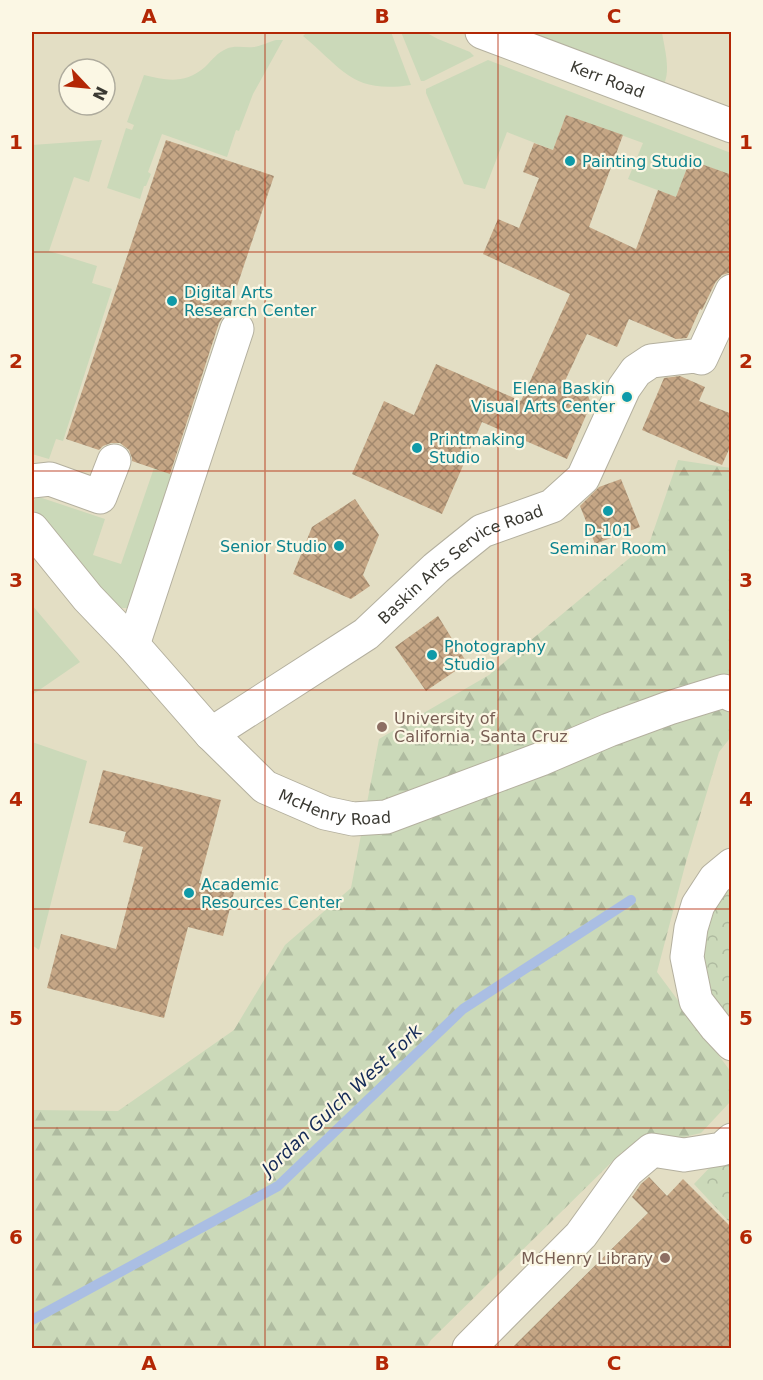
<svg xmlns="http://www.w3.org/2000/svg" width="763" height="1380" viewBox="0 0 763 1380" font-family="'DejaVu Sans',sans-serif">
<defs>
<pattern id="forest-firs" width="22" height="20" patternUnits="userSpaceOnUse" patternTransform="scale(1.5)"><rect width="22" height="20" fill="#cbd9b9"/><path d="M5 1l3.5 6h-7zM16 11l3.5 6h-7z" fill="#afbba0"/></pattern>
<pattern id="park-crowns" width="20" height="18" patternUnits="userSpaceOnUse" patternTransform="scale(1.5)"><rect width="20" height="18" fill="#cbd9b9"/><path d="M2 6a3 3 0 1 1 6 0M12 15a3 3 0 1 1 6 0" fill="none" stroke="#afbba0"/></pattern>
<pattern id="building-cross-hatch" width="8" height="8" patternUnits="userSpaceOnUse" patternTransform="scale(1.5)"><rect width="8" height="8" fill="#c5a685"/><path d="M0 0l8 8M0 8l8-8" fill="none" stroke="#a1886d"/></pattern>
</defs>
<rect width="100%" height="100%" fill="#edead7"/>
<path fill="#e3dec4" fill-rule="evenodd" d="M32,32h699v1316h-699zM69,69h36v36h-36z"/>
<path fill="#cbd9b9" d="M307,32h84l20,53c-59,9 -68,-16 -108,-49z
M401,32h24l13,7 32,13 4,4 -50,25h-3z
M528,32h134c2,15 9,37 2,52z
M276,40h7l-30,54 -14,37 -3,-1 -9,27 -65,-23 -14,38 3,2 -5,12h-2l-4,13 -33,-11 19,-60 6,2 2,-5 -7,-3 17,-47c23,6 41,9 61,-8 7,-7 12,-14 21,-18 9,-4 18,-1 28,-2 7,-1 15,-5 22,-7z
M488,60l243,93v22l-41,-15 -14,37 -48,-18 15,-36 -77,-28 -13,35 -46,-18 -22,57 -21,-5 -38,-91v-4z
M102,140l-13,42 -15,-5 -25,74 48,15 -5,17 20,6 -49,152 -7,-2 -7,20 -17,-5v-309z
M154,468l20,7 -43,133h-9l-9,-4 -80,-95c-1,-7 1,-12 9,-11l63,21 -12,36 28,9z
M32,605l48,57 -48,33z
M32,742l55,19 -48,189 -7,-5z"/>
<path fill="url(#forest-firs)" d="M678,460l53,8v269l-12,15 -33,110 -29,110 74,100v29l-30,32 -79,19 -191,188 -5,8h-394v-238l86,1 116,-81 51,-85 66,-57 28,-149 110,-64 161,-134z"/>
<path fill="url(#park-crowns)" d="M731,883v149l-20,-27 -12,-40 10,-66z
M731,1145v79l-37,-40z"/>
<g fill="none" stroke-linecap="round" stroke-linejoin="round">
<path stroke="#aabee3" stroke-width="10" d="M32,1320l246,-134 185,-177 168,-109"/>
</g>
<path fill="url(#building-cross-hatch)" d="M566,115l57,20 -34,92 47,22 22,-59 18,7 14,-37 42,15v97l-10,3 -7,8 -13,27 -2,-1 -13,29 -11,1 -47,-20 -12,28 -30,-13 -23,49 23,10 4,11 -24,55 -85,-37 -40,92 -90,-40 32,-73 30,14 22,-51 85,37 49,-107 -87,-40 15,-35 21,9 20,-50 -16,-6 11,-29 19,7z
M166,140l108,36 -46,137 -4,2 -5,8 -49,151 -38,-13v-3l-3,-8 -9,-7h-9l-8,3 -4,4 -33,-11z
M680,376l25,11 -6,14 33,13v29l-10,22 -80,-35 22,-52z
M621,479l19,48 -45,17 -15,-38 19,-19z
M355,499l24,36 -16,40 7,11 -19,13 -58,-25 19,-47z
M438,616l29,47 -41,28 -31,-44z
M103,770l118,30 -22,83 35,9 -11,44 -35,-9 -24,91 -117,-30 14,-54 55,15 27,-102 -20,-5 3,-10 -37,-9z
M649,1177l18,19 16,-17 49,49v120h-220l136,-135 -16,-16 9,-13z"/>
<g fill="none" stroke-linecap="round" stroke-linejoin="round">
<defs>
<g id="minor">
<path id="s1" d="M482,32l250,94"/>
<path d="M32,481l18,-2 50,18 14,-36"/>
<path id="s2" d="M32,529l56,69 45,47 78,89 54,53 60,26 28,6 33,-2 155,-58 68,-29 60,-22 55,-17 8,4"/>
<path d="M133,645l104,-316"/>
<path id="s3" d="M211,734l155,-100 70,-66 46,-37 70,-25 31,-28 41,-90 12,-17 15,-10 43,-5 7,2 31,-67"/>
<path d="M732,865l-17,14 -17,26 -7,23 -4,29 9,44 20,26 16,17"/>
<path d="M469,1348l112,-113 46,-64 25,-21 32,5 38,-6 10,-9"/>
</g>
</defs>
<use href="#minor" stroke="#b4b09f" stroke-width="35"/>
<use href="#minor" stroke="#fff" stroke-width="33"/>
</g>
<path fill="none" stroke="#b32705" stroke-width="1.5" stroke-opacity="0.55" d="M265,32v1316M498,32v1316M32,252h700M32,471h700M32,690h700M32,909h700M32,1128h700"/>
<g fill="#0f9aa8" stroke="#fbf7e4" stroke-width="2">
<circle cx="570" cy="161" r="6"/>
<circle cx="172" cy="301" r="6"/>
<circle cx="627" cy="397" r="6"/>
<circle cx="417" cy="448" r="6"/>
<circle cx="608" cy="511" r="6"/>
<circle cx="339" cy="546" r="6"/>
<circle cx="432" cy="655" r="6"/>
<circle cx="189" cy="893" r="6"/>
</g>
<g fill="#8d6e63" stroke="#fbf7e4" stroke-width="2">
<circle cx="382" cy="727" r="6"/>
<circle cx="665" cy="1258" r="6"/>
</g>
<g text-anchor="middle" stroke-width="4.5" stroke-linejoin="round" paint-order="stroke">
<g font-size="16" fill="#3a3932" stroke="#fbf7e4">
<text dy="6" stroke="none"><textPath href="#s1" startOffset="134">Kerr Road</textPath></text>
<text dy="6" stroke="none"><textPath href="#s3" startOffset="304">Baskin Arts Service Road</textPath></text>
<text dy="6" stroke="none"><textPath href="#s2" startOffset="422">McHenry Road</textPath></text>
</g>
<g font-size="16" fill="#0d838f" stroke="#fbf7e4" text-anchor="start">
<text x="582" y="167">Painting Studio</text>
<text x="184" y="298">Digital Arts<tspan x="184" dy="18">Research Center</tspan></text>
<text x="615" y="394" text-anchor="end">Elena Baskin<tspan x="615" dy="18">Visual Arts Center</tspan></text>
<text x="429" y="445">Printmaking<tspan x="429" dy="18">Studio</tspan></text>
<text x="608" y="536" text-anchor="middle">D-101<tspan x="608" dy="18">Seminar Room</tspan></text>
<text x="327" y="552" text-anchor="end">Senior Studio</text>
<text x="444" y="652">Photography<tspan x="444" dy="18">Studio</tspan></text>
<text x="201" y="890">Academic<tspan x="201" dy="18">Resources Center</tspan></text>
</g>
<g font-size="16" fill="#785e54" stroke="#fbf7e4" text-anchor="start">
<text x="394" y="724">University of<tspan x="394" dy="18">California, Santa Cruz</tspan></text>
<text x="653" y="1264" text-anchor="end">McHenry Library</text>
</g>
<g font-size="18" font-style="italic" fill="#132957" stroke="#fbf7e4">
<text transform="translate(342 1100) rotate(-43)" y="6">Jordan Gulch West Fork</text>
</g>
</g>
<rect width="763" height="1380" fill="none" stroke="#fbf7e4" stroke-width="66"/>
<g transform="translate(87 87) rotate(116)"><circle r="28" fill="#fbf7e4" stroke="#aeab9d" stroke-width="1.5"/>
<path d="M0-4.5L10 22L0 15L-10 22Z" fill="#b32705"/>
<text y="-9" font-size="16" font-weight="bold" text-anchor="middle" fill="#3a3932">N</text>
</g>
<rect x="33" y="33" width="697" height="1314" fill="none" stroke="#b32705" stroke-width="2"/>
<g font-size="20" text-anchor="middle" font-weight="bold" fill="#b32705">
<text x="149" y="23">A</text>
<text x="382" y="23">B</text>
<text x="614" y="23">C</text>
<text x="16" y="149">1</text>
<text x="746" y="149">1</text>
<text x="16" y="368">2</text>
<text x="746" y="368">2</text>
<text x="16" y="587">3</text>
<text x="746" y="587">3</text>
<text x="16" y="806">4</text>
<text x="746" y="806">4</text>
<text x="16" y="1025">5</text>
<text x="746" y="1025">5</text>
<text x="16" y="1244">6</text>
<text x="746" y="1244">6</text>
<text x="149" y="1370">A</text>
<text x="382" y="1370">B</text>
<text x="614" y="1370">C</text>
</g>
</svg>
